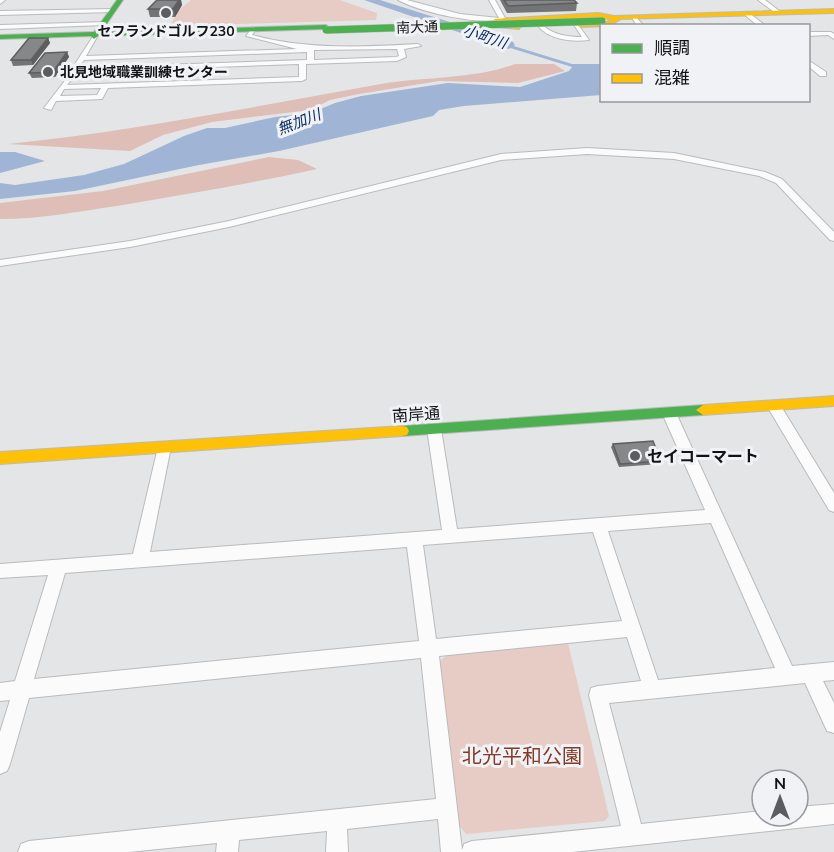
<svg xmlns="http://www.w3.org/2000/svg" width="834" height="852" viewBox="0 0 834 852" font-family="Mulish,'Noto Sans JP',sans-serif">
<rect width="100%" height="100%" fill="#e3e5e7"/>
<path fill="#e6ccc5" d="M191,0h149l37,13 -1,7 -206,6 8,-15z
M568,643l41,173 -4,5 -139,13 -7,-9 -20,-163 8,-7z"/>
<path fill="#debeb7" d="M515,64h39l11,7 -47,12 -79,-2 -80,13 -29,6 -20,10 -98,12 -49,13 -33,16 -122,-7c126,-13 249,-38 373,-60 42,-7 96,-5 134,-20z
M269,157l29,3 19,9c-64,14 -129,25 -194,36 -41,6 -82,14 -123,14v-16l103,-12z"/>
<path fill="#a0b5d5" d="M483,32l4,2 -1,2 2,2 84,26h29v31l-137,11 -25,4 -6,6 -154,35 -80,14 -124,26 -75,8v-16l15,2 69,-10 40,-11 60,-28 23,-8h18l50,-11 36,-4 24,-10 26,-7 87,-13 72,4 49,-16 3,-4 -101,-31z
M0,152h15l30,9 -45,12z"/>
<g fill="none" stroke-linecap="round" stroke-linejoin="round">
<path fill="#a0b5d5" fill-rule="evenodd" d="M364,0h16l133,42 2,3 -6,4 -4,-1z"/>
<defs>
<path id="street" d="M0,0h5l-5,4z
M398,0h9l53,14 39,4 -10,-18h6l10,18c-22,9 -85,-6 -107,-18z
M758,0h7l17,13 -5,1z
M115,9l-2,3 -113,3v-4z
M747,12l2,1 17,13h-8l-13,-11z
M631,16h4l9,10h-7z
M106,22l-2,3 -104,4v-4z
M577,23l12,17c-16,2 -40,0 -51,-14l5,-1c9,10 26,12 39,12l-8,-12z
M253,27l3,2 -4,6c55,15 110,12 166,9l3,2 -17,3 2,8 -9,4 -91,3v15l-4,2 -194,7 -6,11 -46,2 -5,9 -7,-2 23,-30 4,2 -4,5 232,-8v-13l-225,8 -4,-2 4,-2 233,-8v-8l-223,8 -4,5 -5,-1 19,-29 3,2 -11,19 211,-7 -51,-13zM397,49l2,7 -3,1 -82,3v-10zM101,88l-4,7 -37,1 4,-7z
M808,32h23l3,2v5l-6,-4 -20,1z
M808,60l18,12v4h-6l-12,-10z
M587,148l87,5 91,19 17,7 52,53v9l-4,-1 -54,-57 -17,-7 -85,-17 -87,-5 -86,6 -272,67 -99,20 -130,19v-6l130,-19 99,-20 272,-67z
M774,401l5,2 55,90v19l-5,-2 -62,-104z
M669,408l7,5 116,253 42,-4v18l-11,1 11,22v30l-7,-2 -22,-48 -196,20 32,121 121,-13v5h36v-9l36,-3v20l-262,28h-131l-3,-33 -91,10 1,23h-22l1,-21 -88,9 -1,12h-22l1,-9 -88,9h-111l3,-8 8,-3 407,-42 -15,-141 -392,40 -19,66 -3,7 -7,3v-42l10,-32 -10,1v-18l15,-2 33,-106 -48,3v-14l133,-10 26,-111h10l2,4 -21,105 292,-22 -15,-101 2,-4h10l2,4 16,100 248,-19 -43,-97zM711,523l64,145 -117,12 -50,-149zM593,532l29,89 -186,18 -13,-94zM407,547l12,94 -385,38 31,-106zM627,637l14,44 -43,5 -7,2 -2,7 32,131 -149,15 -8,3 -2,6 -23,-194z"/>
<path id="fast" d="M117,0h6l-22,32 225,-7 3,2 -3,2 -228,7 -4,3 -3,-3 -91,3v-4l94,-3z
M703,405l7,5 -7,5 -301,21 -5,-1 -2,-4 2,-4 5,-1z"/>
<path id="slow" d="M834,9v4l-213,6 -13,7 -29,1 -2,-3 29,-2 7,-2 -15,-3 -97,4 1,3 19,2 -2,3 -21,-2 -4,-8 104,-6 16,3z
M834,396v10l-131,9 -7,-5 7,-5z
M402,426l5,1 2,4 -2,4 -5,1 -402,28v-12z"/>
</defs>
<use href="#street" stroke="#babbbd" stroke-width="2"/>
<use href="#fast" stroke="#babbbd" stroke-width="2"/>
<use href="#slow" stroke="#babbbd" stroke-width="2"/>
<use href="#street" fill="#fbfbfb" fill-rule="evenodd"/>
<use href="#fast" fill="#4caf50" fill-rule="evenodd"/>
<use href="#slow" fill="#ffc107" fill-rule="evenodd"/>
<defs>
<path id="fast-bridge" d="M326,30l276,-9"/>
</defs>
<use href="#fast-bridge" stroke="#babbbd" stroke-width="8" stroke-linecap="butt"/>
<use href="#fast-bridge" stroke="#4caf50" stroke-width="7"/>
</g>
<path fill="#737475" d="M157,0h24l1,5 -7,12h-25l-2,-8z
M500,0h74l3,3 -1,8 -69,2z
M48,38l2,5 -17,22 -20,1 -2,-6z
M67,52l2,5 -14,20 -23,1 -3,-5z
M613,444l48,17 -1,3 -41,3 -8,-20z"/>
<path fill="#5e5e5f" d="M179,0h2l1,5 -7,12 -2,-8z
M48,38l2,5 -17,22 -2,-5z
M67,52l2,5 -14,20 -2,-5z"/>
<path fill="#868788" stroke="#5e5e5f" stroke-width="1.5" d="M157,0h22l-6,9h-25z
M504,0h70l3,3 -69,3z
M29,38h19l-17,22h-20z
M67,52l-14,20 -24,1 16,-20z
M653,441l8,20 -41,3 -7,-20z"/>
<g fill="#5b5c5e" stroke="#f0f2f6" stroke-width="2">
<circle cx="166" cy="13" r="6"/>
<circle cx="48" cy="72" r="6"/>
<circle cx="635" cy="456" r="6"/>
</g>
<g text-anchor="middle" stroke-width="6" stroke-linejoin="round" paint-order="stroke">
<g font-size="14" fill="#121314" stroke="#f0f2f6">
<text transform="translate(417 27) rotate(-2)" y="5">南大通</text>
</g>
<g font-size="14" font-weight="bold" fill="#121314" stroke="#f0f2f6">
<text x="166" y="36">セフランドゴルフ230</text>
<text x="60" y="77" text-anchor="start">北見地域職業訓練センター</text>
</g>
<g font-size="15" font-style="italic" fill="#092d63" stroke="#f0f2f6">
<text transform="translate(485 37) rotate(18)" y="5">小町川</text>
<text transform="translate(299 122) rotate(-21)" y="5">無加川</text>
</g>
<g font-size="16" fill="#121314" stroke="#f0f2f6">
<text transform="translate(416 414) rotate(-4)" y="6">南岸通</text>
</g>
<g font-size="16" font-weight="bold" fill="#121314" stroke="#f0f2f6" text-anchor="start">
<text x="647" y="462">セイコーマート</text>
</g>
<g font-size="20" fill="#823a29" stroke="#f0f2f6">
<text x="522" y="763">北光平和公園</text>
</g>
</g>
<rect x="600" y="24" width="210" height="78" fill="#f0f2f6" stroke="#97999c" stroke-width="1.5"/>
<rect x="612" y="44" width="30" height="9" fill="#4caf50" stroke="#97999c" stroke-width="1.5"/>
<text x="654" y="54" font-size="18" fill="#121314">順調</text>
<rect x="612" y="74" width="30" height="9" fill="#ffc107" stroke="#97999c" stroke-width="1.5"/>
<text x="654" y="84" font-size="18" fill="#121314">混雑</text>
<g transform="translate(780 798)"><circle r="28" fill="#f0f2f6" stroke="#97999c" stroke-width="1.5"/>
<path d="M0-4.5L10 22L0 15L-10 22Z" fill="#5b5c5e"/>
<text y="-9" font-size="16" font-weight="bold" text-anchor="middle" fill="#121314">N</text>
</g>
</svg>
